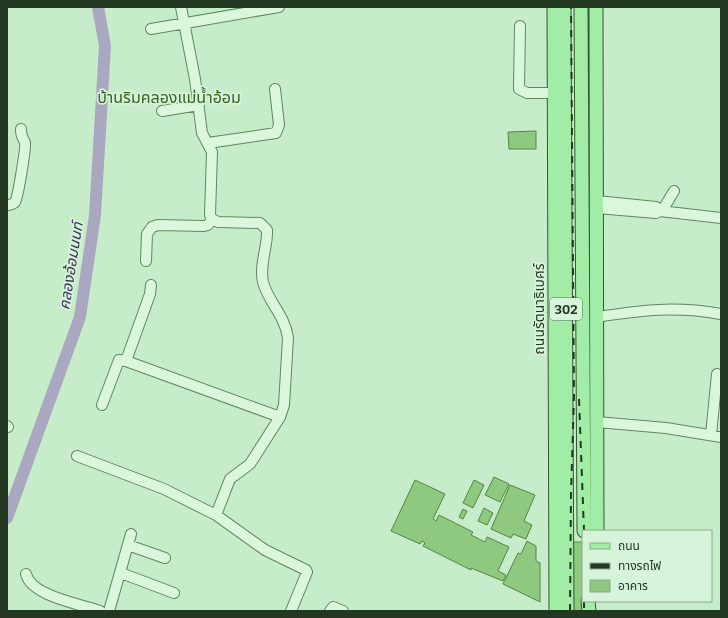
<svg xmlns="http://www.w3.org/2000/svg" width="728" height="618" viewBox="0 0 728 618" font-family="Bitter,'Noto Sans Thai',serif">
<rect width="100%" height="100%" fill="#c7ecca"/>
<g fill="none" stroke-linecap="round" stroke-linejoin="round">
<path stroke="#aaa8c0" stroke-width="12" d="M7,518l73,-201 15,-102 10,-169 -7,-39"/>
</g>
<path fill="#8ec97f" stroke="#528544" d="M536,131v18h-27l-1,-17z
M494,477l15,7 -9,18 -15,-7z
M415,480l30,14 -12,25 3,2 3,-6 34,17 -2,3 14,7 2,-5 22,10 -11,24 8,4 -3,6 -32,-13v2l-48,-24 2,-3 -3,-2 -2,3 -29,-13z
M474,480l10,5 -11,23 -10,-5z
M510,485l25,10 -11,26 8,4 -6,14 -13,-5 -2,4 -20,-9z
M484,508l9,5 -6,12 -9,-4z
M463,509l4,2 -4,8 -4,-2z
M527,541l9,5v15l4,2v39l-37,-18 15,-31 3,1z
M567,542h16v59l5,10h-21z"/>
<g fill="none" stroke-linecap="round" stroke-linejoin="round">
<defs>
<path id="minor" d="M181,7l14,72 7,54 10,19 -2,63 2,4 6,3 42,1 7,7c1,16 -8,35 -4,52 5,20 22,33 25,56l-4,67 -4,12 -30,47 -20,15 -14,36 49,35 41,20 1,2 -16,39
M520,26l-1,63 8,4h27
M151,29l128,-22
M162,111l37,-6
M208,143l68,-10 3,-8 -4,-36
M597,201l59,6 4,4 -4,2 -59,-5
M7,205c3,0 6,-1 8,-3 3,-4 11,-55 10,-59 -2,-6 -4,-5 -4,-14
M660,211l61,7
M662,211l12,-20
M146,261l1,-27 5,-7 6,-2 46,1 4,-1 4,-6
M151,285l-1,9 -24,67 154,56
M597,317c46,-7 78,-11 124,-3
M102,405l17,-45 7,1
M597,422l69,6 55,9
M7,426l1,1
M711,435l6,-61
M77,456l87,33 52,26
M128,545l37,13
M121,573l53,20
M26,574c5,22 54,30 74,37
M109,611l22,-77
M330,611l3,-4 10,4"/>
<path id="major" d="M554,7l2,604
M564,7l3,604
M581,7l3,524
M596,7l1,524
M588,601l1,10"/>
</defs>
<use href="#minor" stroke="#61875d" stroke-width="12"/>
<use href="#major" stroke="#365531" stroke-width="15"/>
<use href="#minor" stroke="#daf7dc" stroke-width="10"/>
<use href="#major" stroke="#a1eda6" stroke-width="13"/>
<path stroke="#233820" stroke-width="2" stroke-dasharray="7 7" stroke-linecap="butt" d="M579,399l5,132
M584,601v10
M570,611l1,-117 3,-97 -3,-390"/>
</g>
<g text-anchor="middle" stroke-width="3.5" stroke-linejoin="round" paint-order="stroke">
<rect fill="#d6f4d9" stroke="#597058" stroke-width="1" x="550" y="298" width="32" height="22" rx="3"/>
<g font-size="13" font-weight="bold" fill="#233820">
<text x="566" y="314">302</text>
</g>
<g font-size="14" fill="#233820" stroke="#d6f4d9">
<text transform="translate(539 309) rotate(-90)" y="5">ถนนรัตนาธิเบศร์</text>
</g>
<g font-size="15" font-style="italic" fill="#3d3057" stroke="#d6f4d9">
<text transform="translate(71 266) rotate(-81)" y="5">คลองอ้อมนนท์</text>
</g>
<g font-size="16" fill="#3c6322" stroke="#d6f4d9">
<text x="169" y="103">บ้านริมคลองแม่น้ำอ้อม</text>
</g>
</g>
<rect width="728" height="618" fill="none" stroke="#233820" stroke-width="16"/>
<rect x="582" y="530" width="130" height="72" fill="#d6f4d9" stroke="#8ea98f"/>
<rect x="590" y="543" width="20" height="6" fill="#a1eda6" stroke="#8ea98f"/>
<text x="618" y="550" font-size="12" fill="#233820">ถนน</text>
<rect x="590" y="563" width="20" height="6" fill="#233820" stroke="#8ea98f"/>
<text x="618" y="570" font-size="12" fill="#233820">ทางรถไฟ</text>
<rect x="590" y="580" width="20" height="12" fill="#8ec97f" stroke="#8ea98f"/>
<text x="618" y="590" font-size="12" fill="#233820">อาคาร</text>
</svg>
